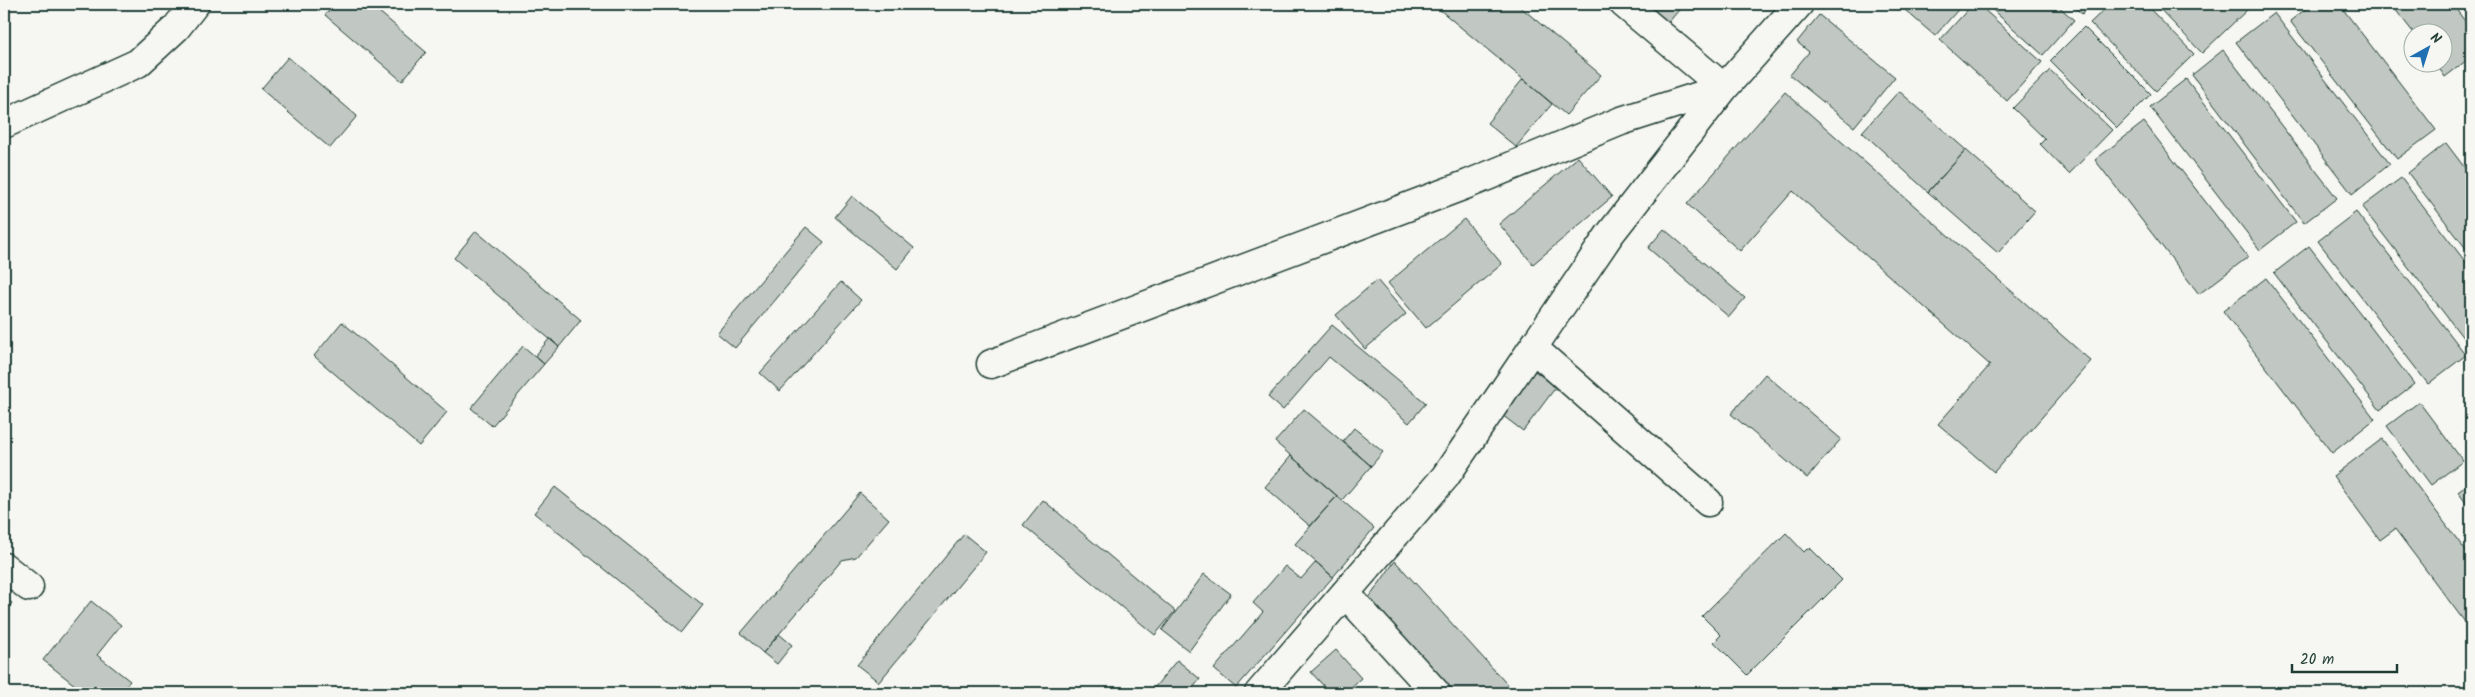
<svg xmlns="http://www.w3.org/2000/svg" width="2475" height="697" viewBox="0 0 2475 697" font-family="Kalam,sans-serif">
<rect width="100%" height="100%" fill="#f6f6f2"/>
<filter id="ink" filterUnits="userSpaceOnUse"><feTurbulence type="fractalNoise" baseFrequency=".02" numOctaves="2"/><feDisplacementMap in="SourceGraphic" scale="10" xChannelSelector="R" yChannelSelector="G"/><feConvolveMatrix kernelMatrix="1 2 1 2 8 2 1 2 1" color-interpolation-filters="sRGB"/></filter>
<g filter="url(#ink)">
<path fill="#c1c8c3" stroke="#1f3d34" d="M335,4h35l56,48 -24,29 -77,-66z
M1517,4l84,71 -35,40 -132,-110z
M1645,4h39l-16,19z
M1898,4h65l-28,32z
M1973,4h5l64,58 -35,39 -67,-61z
M1986,4h70l18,16 -31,35z
M2071,4h20l-9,10z
M2110,4h35l49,50 -38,37 -66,-68z
M2155,4h91l4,3 -48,46z
M2312,4h27l97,126 -39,29 -107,-138z
M2391,4h61l19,25v28l-26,20 -10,-15h7v-30h-29z
M2274,13l116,151 -38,30 -116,-152z
M1819,15l76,62 -41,50 -64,-52 19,-23 -12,-10z
M2084,27l67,67 -34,34 -67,-67z
M2223,50l114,148 -33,25 -112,-148z
M288,57l69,59 -27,32 -69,-59z
M2050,70l62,60 -43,44 -29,-30 5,-5 -32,-31z
M1523,79l29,25 -36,43 -29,-24z
M2186,79l110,143 -36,28 -110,-143z
M1899,91l67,59 -38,42 -66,-60z
M1785,92l306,269 -97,111 -56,-48 52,-59 -197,-174 -53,60 -53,-47z
M2144,122l104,135 -49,37 -104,-134z
M2446,143l25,33v79l-63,-82z
M1966,150l69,61 -37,42 -70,-61z
M1578,157l34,40 -79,67 -34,-40z
M2401,178l70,91v79l-109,-141z
M852,196l62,52 -17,21 -62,-52z
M2356,212l110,143 -38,29 -110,-143z
M1464,219l38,45 -76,64 -38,-45z
M806,227l18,15 -89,106 -18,-15z
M1664,229l81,69 -16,19 -81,-69z
M476,231l105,89 -22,27 -105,-89z
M2309,246l105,138 -34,26 -106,-137z
M2266,278l109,141 -43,34 -109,-142z
M1377,280l29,34 -41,35 -29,-34z
M841,282l20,18 -81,91 -20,-18z
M342,322l105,90 -28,34 -105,-90z
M1332,325l94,78 -17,20 -80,-66 -46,53 -15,-13z
M550,338l9,9 -15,17 -9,-8z
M523,346l21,18 -52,62 -21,-18z
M1535,371l21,16 -33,44 -21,-16z
M1765,374l76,65 -34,39 -76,-64z
M2419,402l44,59 -32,24 -44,-59z
M1304,409l67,57 -29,34 -67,-58z
M1354,428l29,24 -12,14 -28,-25z
M2382,439l89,119v72l-76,-101 -15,11 -47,-64z
M1291,456l46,40 -27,30 -45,-39z
M2471,482v28l-13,-18z
M555,487l148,118 -21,27 -148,-119z
M860,493l29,26 -33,38 -14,3 -79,93 -22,-20z
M1337,496l37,32 -41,49 -38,-33z
M1043,500l132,111 -20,24 -132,-110z
M1786,533l18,19 5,-5 33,33 -95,95 -33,-33 7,-7 -19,-19z
M964,534l22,18 -107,130 -22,-17z
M1395,561l120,132h-72l-79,-88z
M1316,562l17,15 -97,111 -22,-19 49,-57 -10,-9 32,-37 16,13z
M1204,574l27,20 -42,57 -27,-21z
M4,597l8,6 -8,11z
M91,601l30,24 -24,30 33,26 -10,12h-35l-42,-33z
M779,634l13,11 -15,19 -14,-11z
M1336,650l25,28 -16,15h-15l-19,-21z
M1177,660l23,19 -11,14h-39z"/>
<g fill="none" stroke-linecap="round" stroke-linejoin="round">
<defs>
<path id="minor" d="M1624,4l100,84
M4,124l134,-61 38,-35 19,-24
M1533,348l175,154
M991,364l477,-180 153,-63 103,-33
M4,567l25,20
M1345,593l91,100
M1259,693l186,-216 165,-243 114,-146 75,-84"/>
</defs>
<use href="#minor" stroke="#1f3d34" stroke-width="31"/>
<use href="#minor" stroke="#f6f6f2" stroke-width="28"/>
</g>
</g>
<rect width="2475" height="697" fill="none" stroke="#f6f6f2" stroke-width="20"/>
<rect x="10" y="10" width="2455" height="677" fill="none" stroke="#1f3d34" stroke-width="2" filter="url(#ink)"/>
<g transform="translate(2428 48) rotate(39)"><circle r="24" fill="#f6f6f2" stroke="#a0aca6"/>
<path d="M0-4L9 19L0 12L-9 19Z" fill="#1f6fb2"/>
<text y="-8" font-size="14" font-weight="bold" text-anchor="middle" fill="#1f3d34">N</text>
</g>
<path d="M2292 664v8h105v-8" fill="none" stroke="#1f3d34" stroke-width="2.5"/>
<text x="2300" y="664" font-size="15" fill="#1f3d34" stroke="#f6f6f2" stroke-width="4" paint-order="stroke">20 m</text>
</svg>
